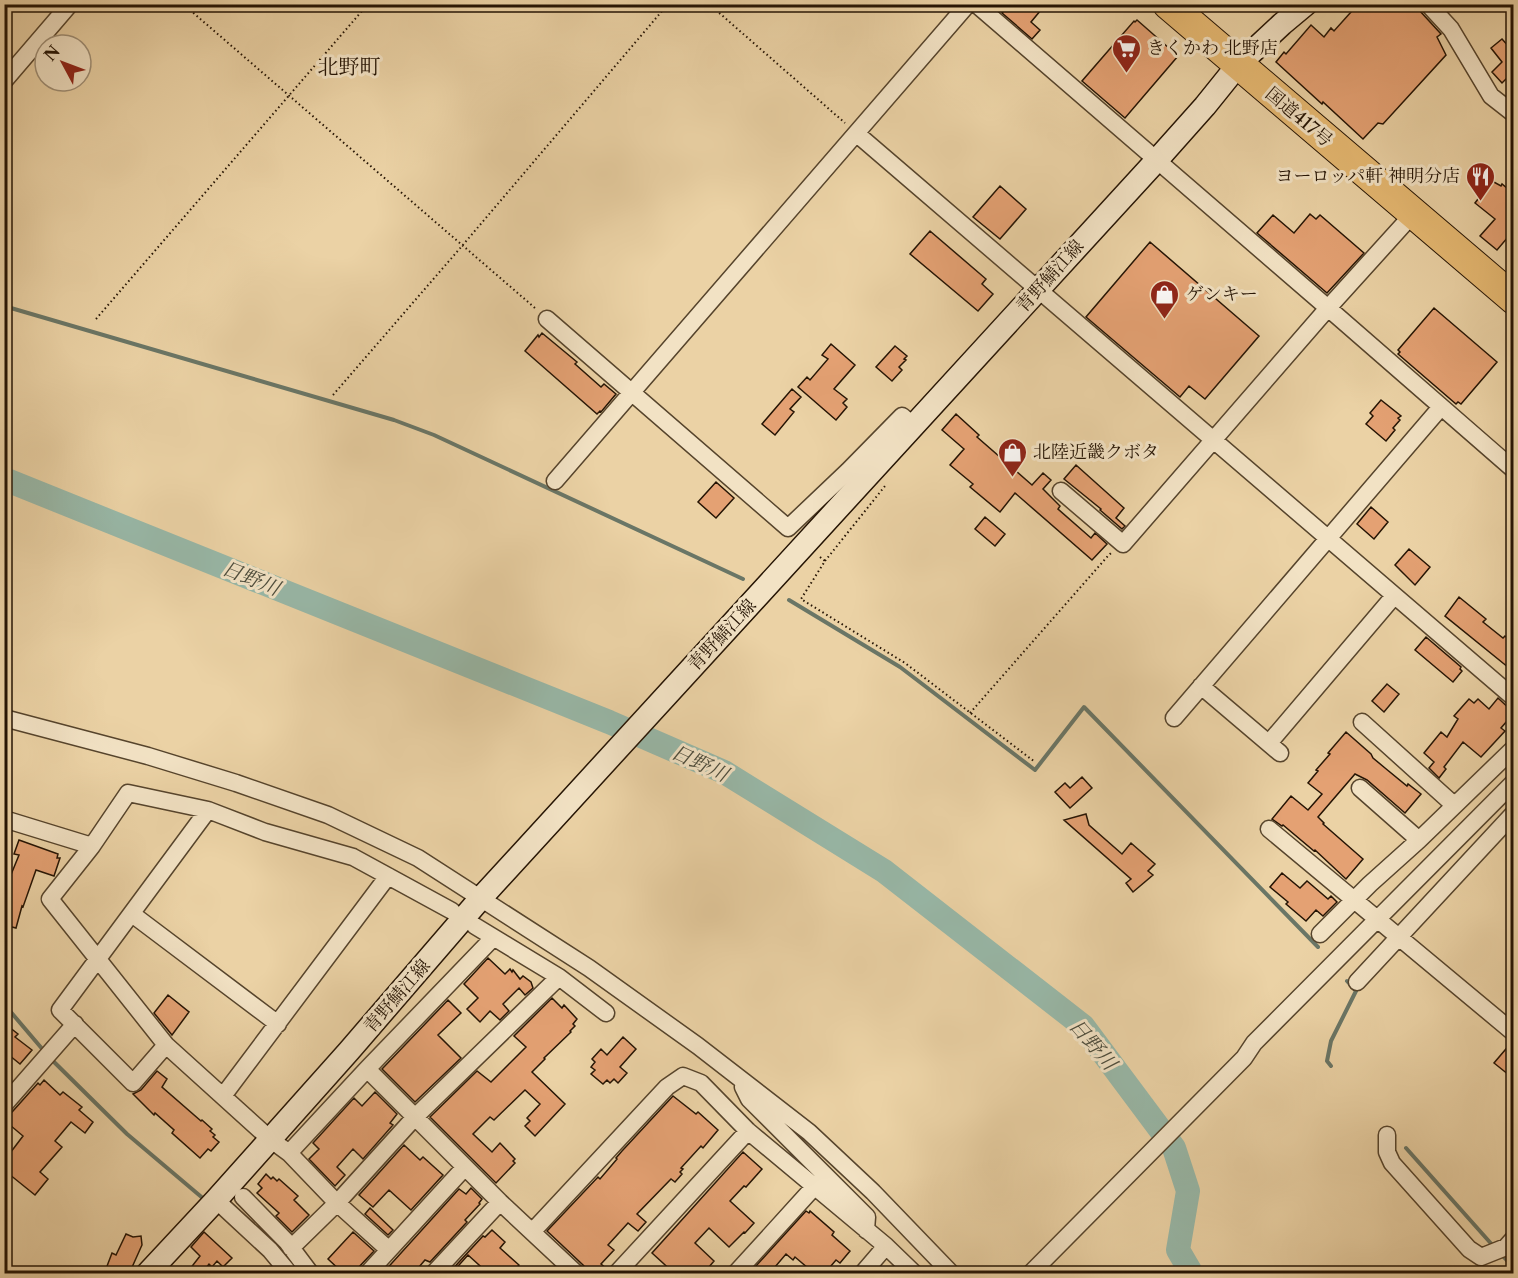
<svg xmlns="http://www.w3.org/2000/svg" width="1518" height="1278" viewBox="0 0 1518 1278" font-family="'Libre Caslon Text','Noto Serif JP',serif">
<rect width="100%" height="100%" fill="#ebd2a5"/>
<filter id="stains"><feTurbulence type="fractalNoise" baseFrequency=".00333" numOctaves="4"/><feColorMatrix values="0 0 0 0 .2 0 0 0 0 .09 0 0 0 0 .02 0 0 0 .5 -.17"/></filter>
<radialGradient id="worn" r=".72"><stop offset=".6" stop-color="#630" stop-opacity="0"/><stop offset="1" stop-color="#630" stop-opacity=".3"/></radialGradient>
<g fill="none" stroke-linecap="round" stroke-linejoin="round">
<path stroke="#6a7666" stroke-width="4" d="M4,306l390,114 40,15 309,144
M789,600l111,67 135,103 49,-63 234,240
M4,1004l40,47
M51,1059l76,75 78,66
M1331,1066l-4,-5 4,-20 25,-50 -9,-10
M1406,1148l89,100
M1500,1253l14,15"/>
<path stroke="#98b8a8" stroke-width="24" d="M4,479l605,243 115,50 160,99 199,155 91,122 14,43 -10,59 14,24"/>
</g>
<path fill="#e4a173" stroke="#251404" stroke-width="1.5" d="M1009,4h37l-15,18 9,8 -8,9 -30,-26z
M1343,4h74l3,7 21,23 -4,3 9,18 -63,69 -5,-1 -15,16 -40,-37 -1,2 -46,-42 8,-10 2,2 25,-29 13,12 7,-9 3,3 17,-19z
M1137,20l41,36 -53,62 -43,-37 52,-60 1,1z
M1502,39l9,10 -2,2 2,2 3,-2v24l-2,-2 -10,10 -10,-11 10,-10 -11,-14z
M1492,181l9,5 1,-2 12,10v36l-17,20 -17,-14 15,-17 -20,-16z
M1000,186l26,23 -26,30 -27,-22z
M1310,214l6,5 4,-4 44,38 -37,40 -70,-60 16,-18 21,18z
M930,231l56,48 -4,5 11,10 -15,17 -68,-57z
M1150,242l109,94 -54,63 -16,-13 -9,11 -94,-80z
M1434,308l63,54 -36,42 -3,-2 -2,2 -58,-50 2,-2 -2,-2z
M542,333l35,29 -2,2 26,23 3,-3 12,10 -15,18 -1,-1 -3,3 -72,-63 13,-16 1,2z
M831,344l24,21 -21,24 13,10 -4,4 4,4 -11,13 -38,-33 9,-10 3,3 18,-21 -6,-4z
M895,346l12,10 -3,3 2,1 -7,7 3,3 -10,11 -16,-14z
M792,389l9,8 -11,12 4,3 -19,23 -13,-11z
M1381,400l20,16 -3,2 2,2 -7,8 2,2 -9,11 -20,-17 7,-8 -3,-3z
M956,414l23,21 -2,2 55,48 11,-12 8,7 -8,9 17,17 -2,3 33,29 4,-5 12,11 -15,16 -77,-67 -15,19 -30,-25 3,-3 -23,-19 14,-16 -22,-19z
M1076,465l48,43 -8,10 9,8 -3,3 -22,-19 1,-1 -37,-30z
M716,482l18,16 -18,20 -18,-16z
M1371,507l17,15 -14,17 -17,-15z
M985,517l20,17 -10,12 -20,-17z
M1409,549l21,18 -15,18 -20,-20z
M1459,597l27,22 -3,3 20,16 2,-2 9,8v28l-69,-56z
M1426,637l35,30 -1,2 2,2 -9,11 -38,-32z
M1387,684l12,10 -15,18 -12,-11z
M1498,698l16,15 -13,15 4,3 -24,26 -18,-15 -19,25 2,2 -7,9 -10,-10 5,-6 -10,-9 17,-21 6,5 11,-18 -4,-3 15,-17 5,4 4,-4 11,10z
M1346,732l25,22 2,4 12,10 22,18 1,-2 13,10 -16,19 -38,-33 -12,-6 -37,43 6,6 -1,1 40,35 -17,20 -31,-29 -1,1 -31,-26 -1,1 -10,-7 19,-23 17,14 14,-16 -14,-11 10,-12 -2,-1 14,-16 -2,-1z
M1082,777l10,11 -22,20 -15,-16 10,-9 5,5z
M1086,814l3,11 33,29 9,-11 24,21 -7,7 5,4 -20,17 -7,-9 5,-4 -67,-59z
M19,840l39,14 -1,4h3l-6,18 -18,-6 -13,37 -1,-1 -6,22 -12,-3v-37l3,-7 1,1 11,-27 -5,-1z
M1282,873l18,15 7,-7 21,18 3,-3 6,6 -14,14 -7,-6 -10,11 -20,-17 2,-2 -18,-15z
M488,958l17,16 5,-5 2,3 1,-2 7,9 3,-3 8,6 2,6 -8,7 -6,-7 -16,16 6,7 -9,9 -10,-9 -10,11 -13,-13 11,-11 -14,-14z
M168,995l21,17 -17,23 -18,-22z
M552,998l10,10 2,-3 13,14 -4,5 2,2 -5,5 1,1 -27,26 1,1 -13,13 33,32 -30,32 -10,-10 5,-5 -3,-3 13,-14 -15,-14 -31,30 -4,-3 -17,17 19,18 8,-9 15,16 -2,2 2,2 -19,20 -66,-66 47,-46 14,11 35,-35 -12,-11z
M448,1000l13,13 -23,22 23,23 -46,44 -33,-33z
M4,1023l14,11 -3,3 17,13 -12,14 -16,-13z
M623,1037l13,12 -16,18 7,6 -9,10 -4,-4 -4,4 -3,-3 -4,4 -12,-10 4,-4 -4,-3 4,-5 -3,-3 9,-10 6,6z
M1511,1043h3v36l-20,-16z
M157,1071l10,8 -5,8 39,34 1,-1 10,9 -2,2 5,4 -2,2 6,5 -8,9 -3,-2 -8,9 -28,-25 2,-3 -19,-17 -1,2 -21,-21 8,-4z
M44,1080l16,15 3,-3 19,15 -3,3 14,12 -8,11 -14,-11 -16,19 7,6 -22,25 8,7 -13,16 -31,-25v-9l19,-25 -19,-16v-5l8,-3 26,-29 2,2z
M375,1092l22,22 -7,9 3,2 -30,34 -10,-10 -16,18 8,8 -10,11 -26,-27 10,-10 -6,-6 41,-45 8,8z
M673,1096l23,18 2,-2 20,18 -15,18 -2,-2 -20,22 2,1 -3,3 2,2 -7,8 -4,-3 -34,35 9,8 -8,9 -10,-8 -20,22 6,5 -13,14 6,5 -1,5h-19l-3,-8 -37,-35 51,-54 2,2 17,-20 -1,-1 6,-7z
M404,1145l16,15 3,-3 20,18 -32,35 -22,-20 -16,17 -14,-12z
M743,1152l19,17 -16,18 -2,-1 -14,15 24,22 -9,10 -1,-1 -15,15 -20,-19 -14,15 19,18 -11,13h-28l-23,-21z
M266,1174l5,5 2,-2 4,4 2,-2 19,17 -4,4 15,15 -17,17 -16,-16 3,-3 -22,-20 5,-5 -4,-4z
M471,1188l11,11 -3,4 1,1 -15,16 2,2 -37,40 -5,-2 -12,14h-31l77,-85 7,5z
M370,1208l23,22 -5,5 -23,-21z
M806,1211l3,2 1,-2 24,21 -2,3 18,16 -10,12 -4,-3 -11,13 -4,-4 -4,5h-2l-20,-17 -2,3 -7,-6 -17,20h-7l-7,-7z
M492,1230l13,12 -5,6 19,17 -7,9h-23l-21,-19 -17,19h-3l35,-38 2,1z
M204,1232l28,26 -9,9 -6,-6 -5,6 -3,-3 -8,10h-15l14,-18 -9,-9z
M353,1232l21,19 -15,16 -2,7h-13l-16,-15z
M126,1234l7,3 8,-1 1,9 -13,29h-25l8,-21 4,2z"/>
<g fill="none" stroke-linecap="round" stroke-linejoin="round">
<defs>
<path id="street" d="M976,4l352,304 186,162
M1428,4l23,25 40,67 23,18
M4,81l66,-77
M857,134l657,564
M547,319l241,209 60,-57 54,-55 12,10
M555,481l413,-477
M1061,491l62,53 205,-236 85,-94
M1201,686l79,67
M4,718l144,38 88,27 92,32 90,43 171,110 109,78 111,86 64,60 79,82
M1174,718l267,-311
M1362,722l92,83
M1269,743l125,-147
M1360,788l59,52
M4,819l88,27
M1269,829l245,204
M132,914l146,110
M475,926l84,51 47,36
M1320,934l50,-50 49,-44 95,-92
M1357,982l157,-169
M166,1045l-33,38 -73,-73 148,-200
M367,1069l133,133 77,72
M743,1087l6,12 118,118 -1,13
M223,1096l165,-220
M4,1105l71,-81
M1387,1135v17l5,11 77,86 12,8 25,-10 8,-9
M289,1153l78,-84 126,-131
M243,1197l44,45 24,32
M216,1200l54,50 20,24
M532,1232l135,-145 16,-11 18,7 47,48 138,115 29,28
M291,1248l46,-45 78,-86 144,-140
M389,1250l-52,-47 -48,-50 -19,-14 -104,-94 -116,-146 42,-53 36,-53 80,17 57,22 88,25 99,54
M367,1274l98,-107
M433,1274l67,-72
M616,1274l132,-143
M735,1274l79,-87
M862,1274l24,-28
M1030,1274l214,-216 10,-15 260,-261"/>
<path id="secondary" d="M147,1274l69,-74 133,-149 131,-152 676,-738 49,-55 33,-41 44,-41 24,-20"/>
<path id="highway" d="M1168,4l346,295"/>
</defs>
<use href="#street" stroke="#56442c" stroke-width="19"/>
<use href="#secondary" stroke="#251404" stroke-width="25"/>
<use href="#highway" stroke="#251404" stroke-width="32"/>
<path stroke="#251404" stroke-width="2" stroke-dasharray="1.5 3" stroke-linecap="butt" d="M183,4l352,304
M709,4l136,119
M96,319l272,-315
M333,395l129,-149 206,-242
M820,557l5,4 -24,38 104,64 130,99
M825,561l60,-75
M970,713l137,-156 4,-4"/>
<use href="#street" stroke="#f2e2c4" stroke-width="16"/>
<use href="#secondary" stroke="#f2e2c4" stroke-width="22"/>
<use href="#highway" stroke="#e6b972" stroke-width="30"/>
</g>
<defs>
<symbol id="supermarket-pin" viewBox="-11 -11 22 30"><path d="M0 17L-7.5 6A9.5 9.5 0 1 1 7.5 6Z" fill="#8f2418" stroke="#f2e2c4"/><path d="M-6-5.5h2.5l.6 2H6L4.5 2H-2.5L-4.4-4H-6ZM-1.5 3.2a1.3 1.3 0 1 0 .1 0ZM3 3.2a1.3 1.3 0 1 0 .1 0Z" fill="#fff"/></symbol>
<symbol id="restaurant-pin" viewBox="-11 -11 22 30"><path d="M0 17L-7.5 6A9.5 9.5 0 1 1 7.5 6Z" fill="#8f2418" stroke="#f2e2c4"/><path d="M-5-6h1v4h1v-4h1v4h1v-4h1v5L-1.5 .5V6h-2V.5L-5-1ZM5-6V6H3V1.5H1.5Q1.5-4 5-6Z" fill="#fff"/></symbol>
<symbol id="shop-pin" viewBox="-11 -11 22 30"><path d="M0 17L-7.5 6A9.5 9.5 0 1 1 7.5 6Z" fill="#8f2418" stroke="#f2e2c4"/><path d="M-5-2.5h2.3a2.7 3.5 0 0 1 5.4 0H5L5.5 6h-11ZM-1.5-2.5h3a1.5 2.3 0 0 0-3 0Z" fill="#fff"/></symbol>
</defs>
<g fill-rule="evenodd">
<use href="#supermarket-pin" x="1110" y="32" width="33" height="45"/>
<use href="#restaurant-pin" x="1464" y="160" width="33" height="45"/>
<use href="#shop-pin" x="1148" y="278" width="33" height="45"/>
<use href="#shop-pin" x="996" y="436" width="33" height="45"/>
</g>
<g text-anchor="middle" stroke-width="6" stroke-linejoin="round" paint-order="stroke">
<g font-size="18" fill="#251404" stroke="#f2e2c4" text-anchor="start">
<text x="1147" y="54">きくかわ 北野店</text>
<text x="1460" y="182" text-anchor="end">ヨーロッパ軒 神明分店</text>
<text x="1186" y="300">ゲンキー</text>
<text x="1033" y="458">北陸近畿クボタ</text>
</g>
<g font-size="18" fill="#251404" stroke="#f2e2c4">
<text transform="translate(1299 117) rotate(40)" y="6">国道417号</text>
<text transform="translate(1050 276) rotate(-48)" y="6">青野鯖江線</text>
<text transform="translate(722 635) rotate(-47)" y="6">青野鯖江線</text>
<text transform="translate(397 996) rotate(-49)" y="6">青野鯖江線</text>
</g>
<g font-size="20" font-style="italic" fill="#4d4d3d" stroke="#f2e2c4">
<text transform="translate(251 578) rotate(22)" y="7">日野川</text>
<text transform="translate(700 763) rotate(25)" y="7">日野川</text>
<text transform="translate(1093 1044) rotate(49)" y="7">日野川</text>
</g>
<g font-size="21" fill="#251404" stroke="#f2e2c4">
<text x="349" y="74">北野町</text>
</g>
</g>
<rect width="1518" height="1278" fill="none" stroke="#ebd2a5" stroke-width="24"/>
<rect x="6" y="6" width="1506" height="1266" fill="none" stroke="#251404" stroke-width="3"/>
<rect x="12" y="12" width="1494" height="1254" fill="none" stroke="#251404" stroke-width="1.5"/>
<g transform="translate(63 63) rotate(311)"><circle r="28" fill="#f2e2c4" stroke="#a09077" stroke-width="1.5"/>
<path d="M0-4.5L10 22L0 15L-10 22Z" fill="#8f2418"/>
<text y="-9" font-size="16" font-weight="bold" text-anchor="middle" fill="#251404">N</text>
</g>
<rect width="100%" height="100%" filter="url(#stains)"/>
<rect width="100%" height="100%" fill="url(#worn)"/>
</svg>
